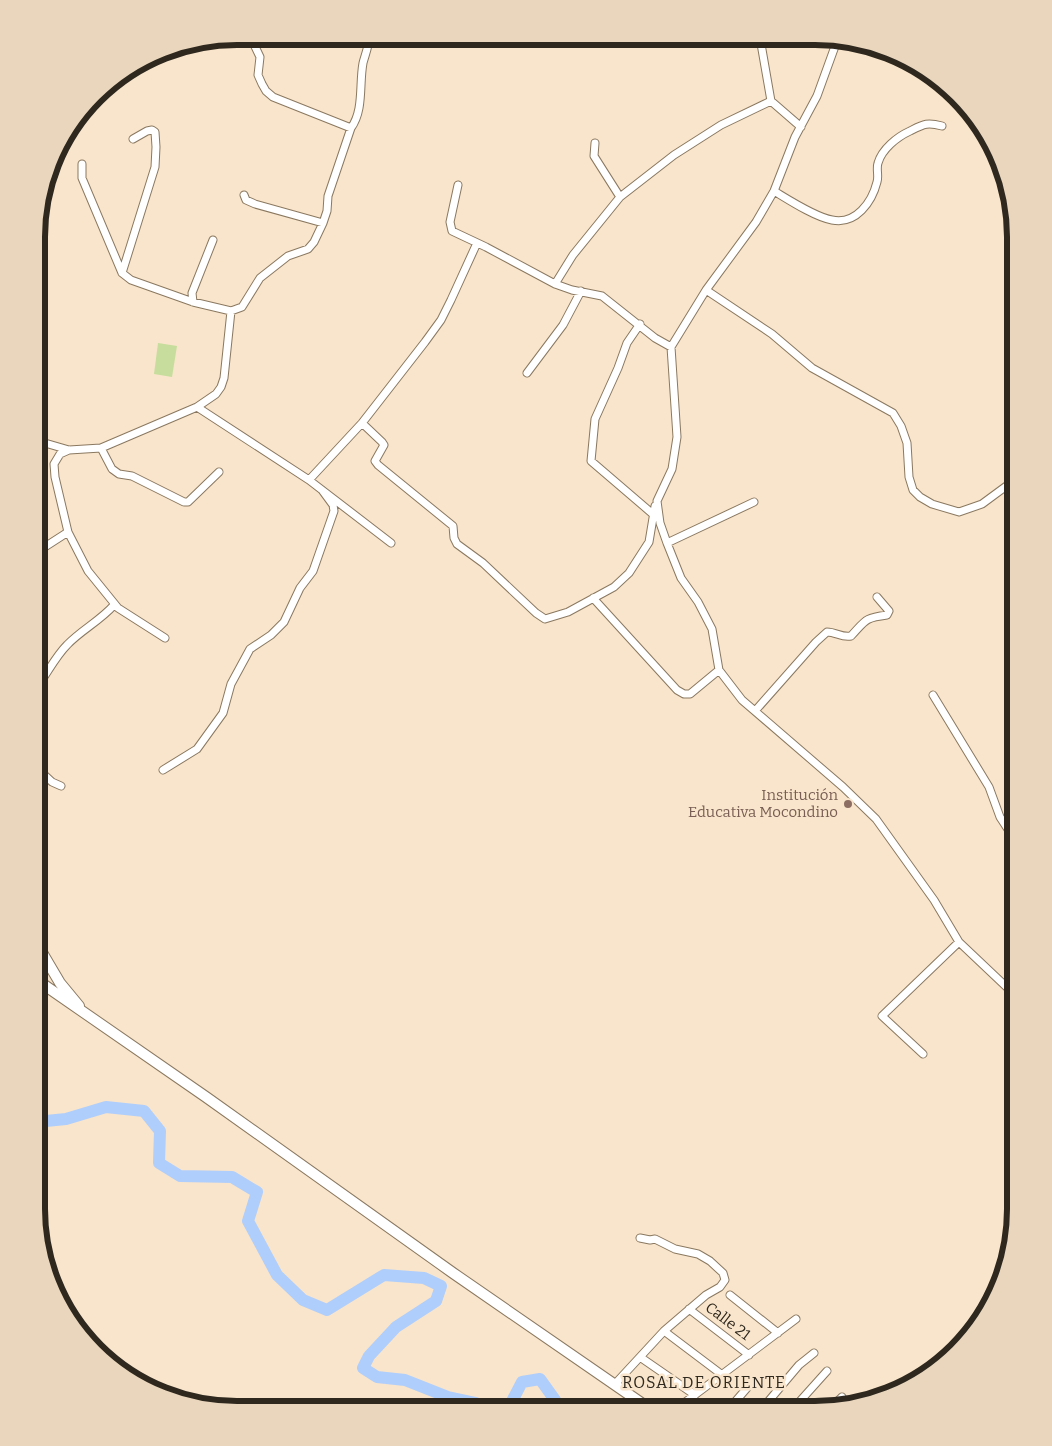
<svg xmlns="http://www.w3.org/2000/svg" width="1052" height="1446" viewBox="0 0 1052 1446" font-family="Bitter,serif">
<rect width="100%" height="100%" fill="#f9e5cb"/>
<path fill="#c7dd9d" d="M158,343l19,3 -5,31 -18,-3z"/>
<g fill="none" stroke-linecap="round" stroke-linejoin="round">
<path stroke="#b0cefb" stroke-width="12" d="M36,1122l30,-3 40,-12 38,4 16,20 -1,32 21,13 52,1 25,15 -9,29 29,54 26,25 24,10 57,-35 40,3 17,8 -5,15 -40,26 -27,29 -6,12 14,9 28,3 43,17 28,6 3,6
M508,1409l14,-27 18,-3 15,21 1,9"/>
<defs>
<path id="street" d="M250,36l10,21 -2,18 4,9 4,7 7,6 78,31
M760,38l11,63 30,26
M838,38l-21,58 -22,41 -21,54 -18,31 -50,68 -35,57 6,90 -5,32 -15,32 3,22 7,20 14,35 17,24 14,27 7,41 23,30 101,87 33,32 58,81 25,42 56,53
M595,143l-1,13 26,41
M82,164v14l40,95 9,7 62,22 38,9 11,-4 18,-29 28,-22 20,-7 6,-7 9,-19 4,-12 1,-15 23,-68c13,-18 8,-43 12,-65 2,-8 6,-17 6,-26
M458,185l-8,37 2,9 34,16 69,37 17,6 30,6 53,42 16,9
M774,191c15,9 41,26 58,29 24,5 40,-18 45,-38 2,-6 -1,-13 1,-19 4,-14 19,-26 32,-32 14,-7 17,-9 32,-5
M244,195l2,5 9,4 68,19
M122,273l33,-106 1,-20 -1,-15 -3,-2 -5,1 -14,8
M555,284l18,-29 47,-58 54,-42 47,-30 50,-24
M706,290l66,44 40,34 81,45 8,13 6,17 2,34 4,13 7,7 12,7 27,8 23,-8 34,-25
M193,302l-1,-9 21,-53
M640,324l-13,19 -9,25 -23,51 -4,42 63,54
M527,373l36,-48 18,-34
M197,407l112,73 82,63
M362,423l20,19 2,3 -9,16 3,4 75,61 1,12 3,6 26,19 53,50 9,6 23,-7 46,-25 15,-14 20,-31 6,-36
M38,441l31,9 32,-2 96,-41 19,-13 5,-7 3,-9 7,-67
M101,448l11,21 7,5 13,2 52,26h4l31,-30
M69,450l-9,4 -6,10 1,13 13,55 20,39 30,37 47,30
M309,480l53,-57 63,-81 16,-22 10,-20 26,-57
M667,543l87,-41
M37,552l31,-20
M593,598l84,92 7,4h6l29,-24
M37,687c10,-13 18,-30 30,-42 14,-15 33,-24 47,-40
M933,695l56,92 11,30 15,23
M755,711l61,-69 11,-10c9,0 15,6 24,4 15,-16 13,-18 36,-21l2,-4 -12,-14
M37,768l15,14 9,4
M163,770l34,-21 26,-36 8,-29 19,-35 21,-14 13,-13 16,-34 13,-17 21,-60 -1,-6 -11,-15
M37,803l3,3
M923,1054l-41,-38 77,-74
M730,1295l48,38
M689,1309l60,46
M664,1331l57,43
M640,1357l55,38
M615,1384l49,-53 42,-36 14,-8 5,-7 -2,-7 -13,-12 -12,-7 -23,-5 -20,-10 -5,1 -10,-2
M900,1390l23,-19 2,4
M834,1405l8,-8
M676,1409l120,-90
M728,1410l19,-22
M761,1410l38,-45 15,-12
M792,1410l35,-39"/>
<path id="secondary" d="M37,944l23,39 19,23
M37,980l169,117 247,176 197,136"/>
</defs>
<use href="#street" stroke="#8a7860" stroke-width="9"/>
<use href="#secondary" stroke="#8a7860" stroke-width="12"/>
<use href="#street" stroke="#fff" stroke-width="7"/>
<use href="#secondary" stroke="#fff" stroke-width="10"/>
</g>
<circle fill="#8d6e63" stroke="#f9e5cb" stroke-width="2" cx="848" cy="804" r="5"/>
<g text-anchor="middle" stroke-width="5" stroke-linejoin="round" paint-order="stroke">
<g font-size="15" fill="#785e54" stroke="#f9e5cb" text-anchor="end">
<text x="838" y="800">Institución<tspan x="838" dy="17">Educativa Mocondino</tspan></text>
</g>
<g font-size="15" fill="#2f281e" stroke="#f9e5cb">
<text transform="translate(728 1321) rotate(37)" y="5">Calle 21</text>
</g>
<g font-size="16" letter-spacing="1" fill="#2f281e" stroke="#f9e5cb">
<text x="704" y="1388">ROSAL DE ORIENTE</text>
</g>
</g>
<path d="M0 0H1052V1446H0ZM237 45H815A192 192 0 0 1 1007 237V1209A192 192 0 0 1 815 1401H237A192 192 0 0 1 45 1209V237A192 192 0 0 1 237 45Z" fill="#e9d6bd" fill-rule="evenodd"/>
<path fill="none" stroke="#2f281e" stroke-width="6" d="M237 45H815A192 192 0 0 1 1007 237V1209A192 192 0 0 1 815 1401H237A192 192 0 0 1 45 1209V237A192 192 0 0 1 237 45Z"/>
</svg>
